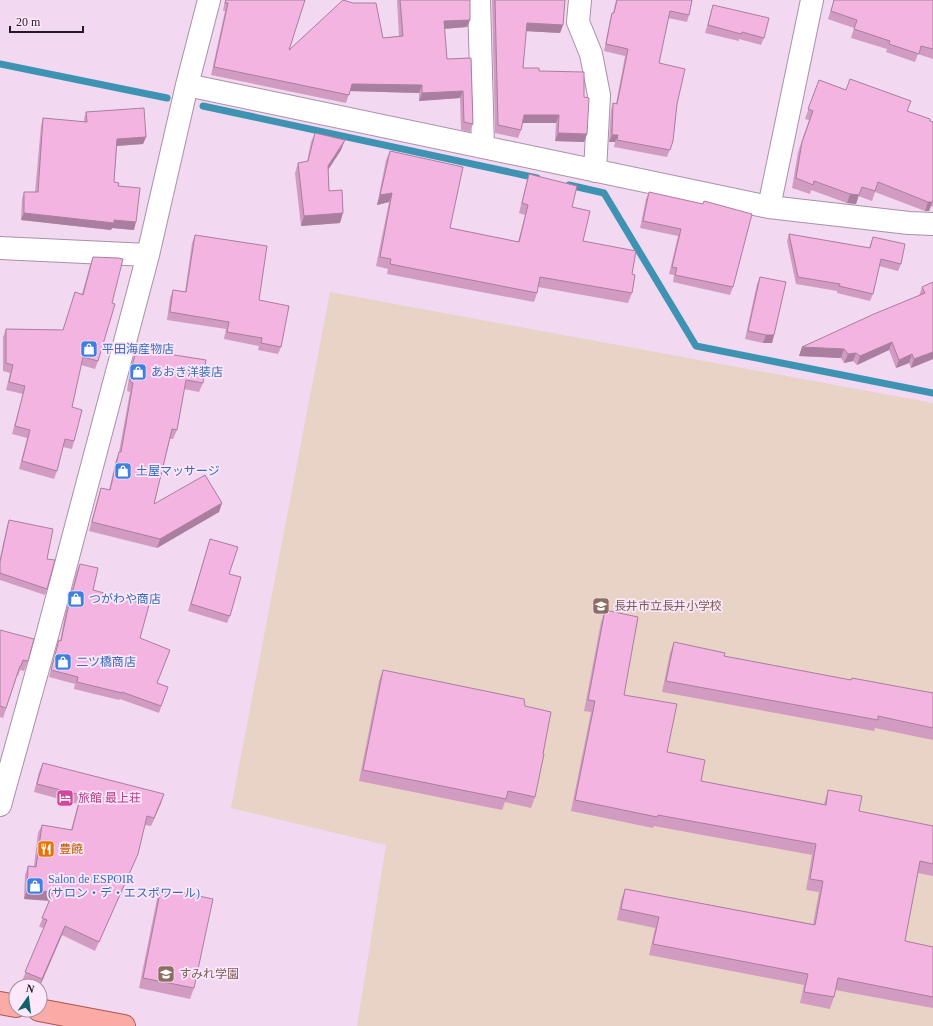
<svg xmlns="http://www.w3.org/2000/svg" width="933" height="1026" viewBox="0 0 933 1026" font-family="'Times New Roman','Noto Sans JP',serif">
<rect width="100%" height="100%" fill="#f2d8f1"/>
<path fill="#e9d3c6" d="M330,292l603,111v623h-576l29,-181 -155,-37z"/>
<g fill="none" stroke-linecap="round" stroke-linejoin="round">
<path stroke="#3f93b2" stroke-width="7" d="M0,64l167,34
M203,106l334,72
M569,185l35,8 92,153 237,47"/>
<defs>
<path id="minor" d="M479,0l4,147
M580,0l-2,22 13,32 8,41 -4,76
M187,85l582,122 140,16 24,1
M769,207l43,-207
M0,248l148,7
M0,805l47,-169 101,-381 39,-170 22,-85"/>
<path id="major" d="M0,1003l16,3
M39,1010l85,16"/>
</defs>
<use href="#minor" stroke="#a990a7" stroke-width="24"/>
<use href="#major" stroke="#ad5451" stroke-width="24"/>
<use href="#minor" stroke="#fff" stroke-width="22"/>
<use href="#major" stroke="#faaba6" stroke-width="22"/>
</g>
<path fill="#d19bc2" d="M225,0h80l-16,50 110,-14 -2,-36h73v20l-3,7 -23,2 3,30 24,-1 2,66 -3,8 -9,-2 -1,-32 -41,3v-8l-69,-2 -4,12 -135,-28 14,-64h-2z
M492,0h73l-2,25 -3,8 -34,-2 -3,37 16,3 45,26 3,37 -3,8 -29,-1 1,-18h-34l-1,7 -3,8 -23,-5z
M616,0h76l-3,15 -2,7 -19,-4 -9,45 18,41 -4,37 -6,16 -53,-10 1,-5h-6l2,-32 2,-7 3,1 9,-48 -21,-5 6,-31 2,-7h1z
M834,0h99v59l-15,-5 -3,8 -29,-10 1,-3 -36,-11 3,-10 -26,-9z
M713,5l51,33 -3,7 -22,-6v2l-34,-8z
M819,80l27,10 61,21 26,11v85l-2,-1 -2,5h-4l-50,-19 -3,9 -14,-5 -2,8 -9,-1 -36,-13 -1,4 -18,-6 6,-36 11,-32 -4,-1z
M86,112l60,25 -3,7 -26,2 -3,36 4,4 16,44 -22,-2 -1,2 -90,-10 1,-21 2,-7h11l6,-66 2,-8 41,4v-3z
M315,133l26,17 -13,20 1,21 11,32 -39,3 -6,-53 3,-10 9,-1 4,-20z
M390,151l60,77 68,14 7,-27 -6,-2 7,-29 3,-10 43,33 11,34 49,33v19l-4,10 -90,-16 -1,6 -3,9 -147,-28 1,-5 -12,-3 13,-64 -12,3 9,-45z
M649,192l84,95 -3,8 -57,-13 1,-7 -5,-1 9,-38 -38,-8 6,-29z
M789,234l80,14 4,-11 28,27 -3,7 -19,-5 -6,28 -3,7 -33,-8v-2l-41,-7 -9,-43z
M195,235l64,65 22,47 -3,7 -20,-4 1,-4 -35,-7 2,-10 -59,-9 3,-22 3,-8 12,2 7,-49z
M93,257l19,46 -14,58 -3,8 -14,-4 -9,42 2,34 -2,8 -9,-2 -6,24 -3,8 -35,-10 8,-31 -15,-4 11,-40 -17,-4 4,-17 -7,-2v-34l3,-8 57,1 12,-38 7,2 8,-29z
M760,277l14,58 -2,8h-9l-18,-4 12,-55z
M933,282v77l-22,9 -2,-5 -13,5 -7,-18 -32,15 -4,-4 -9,2 -3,-5 -42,-2 3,-9 117,-51 3,-9z
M137,349l66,34 -4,9 -15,-3 -7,41 -4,9h-3l-16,65 68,-1 -3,9 -62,36 -68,-17 9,-34 3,-9 8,2 7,-30 3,-8 11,-60 -3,-1 3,-20 4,-14z
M9,520l38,39v30l-2,6 -45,-15v-22l7,-32z
M210,539l19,35 1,42 -3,7 -39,-12z
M80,564l13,26 47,48 17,45 11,4 -9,26 -39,-14 -1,1 -45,-11 1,-5 -26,-7 8,-30 2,-7 1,1 5,-26 12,-44z
M605,610l19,85 43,57 34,29 123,23 4,-14 31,21 74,15v50l-15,-3 -13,68 28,6v61l-98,-18 -1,7 -4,12 -30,-6 4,-18 -155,-30 6,-27 -38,-8 4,-20 4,-11 188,35 6,-32 -13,-2 6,-35 -158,-29 -1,2 -82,-17 20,-99 -7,-1 17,-89z
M0,630l28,31 -4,10 -4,-1 -2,6h-1l-14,42 -3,-1z
M674,642l50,14 127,24 82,13v47l-58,-12 -1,3 -212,-39 8,-39z
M383,670l152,127 -4,11 -26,-6 -3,8 -143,-29 20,-100z
M43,763l118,40 -10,23 -6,-1 -11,38 -39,88 -33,-16 -22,51h-6l-12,-5 22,-53 -5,-1 11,-27 -26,-1 1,-24 3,-9h6l4,-33 4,-8 29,5 7,-26 -44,-12 5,-20z
M161,888l33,100 -4,11 -51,-11 18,-89z"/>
<path fill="#aa7e9e" d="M470,20l-3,7 -26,2 3,-8z
M527,23l36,2 -3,8 -36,-2z
M352,84l70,1 -3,8 -70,-2z
M463,91l-3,7 -41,3 3,-8z
M524,115h35l-3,8h-35z
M558,133l29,1 -3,8 -29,-1z
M612,135h6l-3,7h-6z
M146,137l-3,7 -28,2 2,-7z
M345,140l-4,10 -17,26 4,-10z
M392,193l-3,9 -12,3 3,-10z
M850,194l9,1 -3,9 -9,-1z
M933,200l-4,11h-4l3,-9z
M24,213l90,7 22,2 -2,8 -22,-2 -1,2 -90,-10z
M343,213l-3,10 -39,3 3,-10z
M766,335h8l-2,8h-9z
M892,342l-3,8 -32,15 3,-9z
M802,347l42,2 -3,9 -42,-2z
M933,352v7l-22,9 3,-9z
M856,353l-3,8 -9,2 4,-9z
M912,354l-3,9 -13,5 3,-8z
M222,503l-3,9 -62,36 3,-9z
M164,794l-3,9 -10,23 3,-8z
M27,890l26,2 -3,9 -26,-2z
M65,926l-3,9 -22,51 2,-7z"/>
<path fill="#f3b4e1" stroke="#aa7e9e" d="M226,0h79l-16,50 54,-50 10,3h23l7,35 20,-2 -3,-36h70v20l-26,1 3,38 24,-1 2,66 -9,-2 -1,-31 -41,2v-8l-70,-1 -3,11 -135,-28 14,-64h-3z
M495,0h70l-2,25 -36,-2 -4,45h16v3l45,1v25l5,1 -2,36 -29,-1 1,-18h-35l-3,15 -23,-5z
M617,0h75l-3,15 -19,-4 -11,52 26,6 -8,35 -4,37 -3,9 -53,-10 1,-5h-6l1,-32 4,1 11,-55 -22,-5 6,-31h2z
M834,0h99v49l-12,-3 -2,8 -30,-10 1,-3 -36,-12 3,-9 -26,-9z
M713,5l56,13 -5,20 -22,-6 -1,2 -33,-9z
M850,79l61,22 -4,10 23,8v2l3,1v78l-1,2h-4l-50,-20 -3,9 -13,-4 -3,8 -9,-1 -36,-13 -1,4 -17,-7 6,-36 11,-31 -5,-2 11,-29 27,10z
M144,108l2,29 -29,2 -3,43 5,1 -1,3 22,2 -4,34 -22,-2v3l-90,-10v-21h14l5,-74 44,4 -1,-10z
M315,133l30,7 -17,26 1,25 13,-1 1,23 -39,3 -6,-53 10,-2z
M390,151l73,16 -13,61 69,14 9,-37 -6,-2 7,-29 48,12 -5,21 18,4 -7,30 53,10 -4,23 3,1 -3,18 -92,-16 -3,16 -147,-29 1,-5 -11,-2 12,-64 -12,2z
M649,192l54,12 1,-3 48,13 -19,73 -58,-12 2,-7 -5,-1 9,-38 -38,-8z
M789,234l81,14 3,-11 32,7 -4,20 -20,-5 -8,35 -34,-8 1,-2 -42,-7z
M195,235l72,11 -8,54 30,6 -8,41 -20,-4 1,-5 -35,-6 2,-10 -59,-10 3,-22 13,2z
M93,257l25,1 5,1 -11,44 3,1 -17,57 -15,-4 -11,50 10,3 -8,31 -9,-2 -8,32 -35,-10 8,-31 -15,-4 10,-40 -16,-4 4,-17 -7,-2v-34l57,1 12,-38 8,3z
M760,277l26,5 -12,53h-8l-18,-4z
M933,282v70l-19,7 -2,-5 -13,6 -7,-18 -32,14 -4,-3 -8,1 -4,-5 -42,-2 72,-33 51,-21 -3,-6z
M137,349l69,11 -3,23 -17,-3 -9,50 -5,-1 -18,75 51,-29 17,28 -62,36 -68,-17 9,-34 9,2 9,-38h2l12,-69 -3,-1 3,-20z
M9,520l44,9 -6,30 8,1 -8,29 -47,-16v-11z
M210,539l28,8 -9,27 12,3 -11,39 -39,-12z
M80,564l18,4 -5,22 56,15 -9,33 30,12 -13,33 11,4 -7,19 -39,-14v1l-45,-11 1,-5 -27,-7 8,-30 2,1 7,-33z
M605,610l33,7 -14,78 53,9 -10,48 38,8 -4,21 125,24 2,-15 34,6 -3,15 74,15v38l-13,-3 -15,80 28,6v50l-95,-19 -4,19 -30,-5 4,-18 -155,-30 6,-27 -38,-8 4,-20 190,36 8,-44 -13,-2 6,-35 -158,-29 -1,2 -82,-17 20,-99 -7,-1z
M0,630l34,9 -6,22 -5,-1 -2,6h-1l-14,42 -6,-2z
M674,642l51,11 -1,3 127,24 1,-2 81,15v35l-55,-12v4l-212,-39z
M383,670l141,29 1,7 26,6 -8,42h1l-9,43 -27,-6 -2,8 -143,-29z
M43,763l121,31 -10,24 -7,-2 -9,38 -39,88 -34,-16 -23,53 -17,-7 22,-52 -5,-2 11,-26 -26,-2 1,-24 8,1 6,-42 30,5 9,-35 -44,-11z
M161,888l52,11 -19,89 -51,-10z"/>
<defs>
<symbol id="shop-square" viewBox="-11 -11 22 22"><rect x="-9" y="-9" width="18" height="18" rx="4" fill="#3f7fe0" stroke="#fce7fb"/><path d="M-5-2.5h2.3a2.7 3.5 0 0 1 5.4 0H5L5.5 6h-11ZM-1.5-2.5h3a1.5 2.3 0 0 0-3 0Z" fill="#fff"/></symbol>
<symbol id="school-square" viewBox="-11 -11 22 22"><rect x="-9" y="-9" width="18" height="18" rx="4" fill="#8d6e63" stroke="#fce7fb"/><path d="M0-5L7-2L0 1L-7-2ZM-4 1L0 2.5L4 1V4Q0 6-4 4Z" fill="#fff"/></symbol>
<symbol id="hotel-square" viewBox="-11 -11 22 22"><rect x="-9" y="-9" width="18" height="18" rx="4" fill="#d1479c" stroke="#fce7fb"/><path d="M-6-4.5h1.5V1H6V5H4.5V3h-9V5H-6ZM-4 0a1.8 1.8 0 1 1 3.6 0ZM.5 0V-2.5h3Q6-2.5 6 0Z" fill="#fff"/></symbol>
<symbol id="restaurant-square" viewBox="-11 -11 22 22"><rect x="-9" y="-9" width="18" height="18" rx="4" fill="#e8710a" stroke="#fce7fb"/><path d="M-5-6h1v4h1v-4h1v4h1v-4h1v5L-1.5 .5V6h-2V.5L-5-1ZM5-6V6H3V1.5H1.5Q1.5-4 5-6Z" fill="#fff"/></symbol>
</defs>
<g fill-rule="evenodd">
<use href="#shop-square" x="79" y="339" width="20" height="20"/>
<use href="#shop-square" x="128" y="362" width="20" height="20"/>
<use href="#shop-square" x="113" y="461" width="20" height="20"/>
<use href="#shop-square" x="66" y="589" width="20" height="20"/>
<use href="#school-square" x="591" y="596" width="20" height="20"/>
<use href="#shop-square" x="53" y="652" width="20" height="20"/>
<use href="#hotel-square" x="55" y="788" width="20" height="20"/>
<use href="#restaurant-square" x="36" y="839" width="20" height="20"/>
<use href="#shop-square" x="25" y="876" width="20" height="20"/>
<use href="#school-square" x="156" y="964" width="20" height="20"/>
</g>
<g text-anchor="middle" stroke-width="3.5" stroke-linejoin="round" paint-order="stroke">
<g font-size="12" fill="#366cbe" stroke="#fce7fb" text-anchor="start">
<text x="102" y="353">平田海産物店</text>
<text x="151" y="376">あおき洋装店</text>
<text x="136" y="475">土屋マッサージ</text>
<text x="89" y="603">つがわや商店</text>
<text x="76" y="666">二ツ橋商店</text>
<text x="48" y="883">Salon de ESPOIR<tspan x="48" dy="14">(サロン・デ・エスポワール)</tspan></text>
</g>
<g font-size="12" fill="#785e54" stroke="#fce7fb" text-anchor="start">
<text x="614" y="610">長井市立長井小学校</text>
<text x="179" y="978">すみれ学園</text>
</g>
<g font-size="12" fill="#b23c85" stroke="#fce7fb" text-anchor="start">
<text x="78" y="802">旅館 最上荘</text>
</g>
<g font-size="12" fill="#c56008" stroke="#fce7fb" text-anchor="start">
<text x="59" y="853">豊饒</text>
</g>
</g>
<g transform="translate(28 998) rotate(14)"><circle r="19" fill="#fce7fb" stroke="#a695a5"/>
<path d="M0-3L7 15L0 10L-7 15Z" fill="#106167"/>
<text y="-6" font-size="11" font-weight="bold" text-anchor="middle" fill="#241a23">N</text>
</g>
<path d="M10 26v6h73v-6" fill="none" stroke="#241a23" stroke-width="2"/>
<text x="16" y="26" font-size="12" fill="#241a23" stroke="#fce7fb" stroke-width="3" paint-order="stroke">20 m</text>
</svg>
